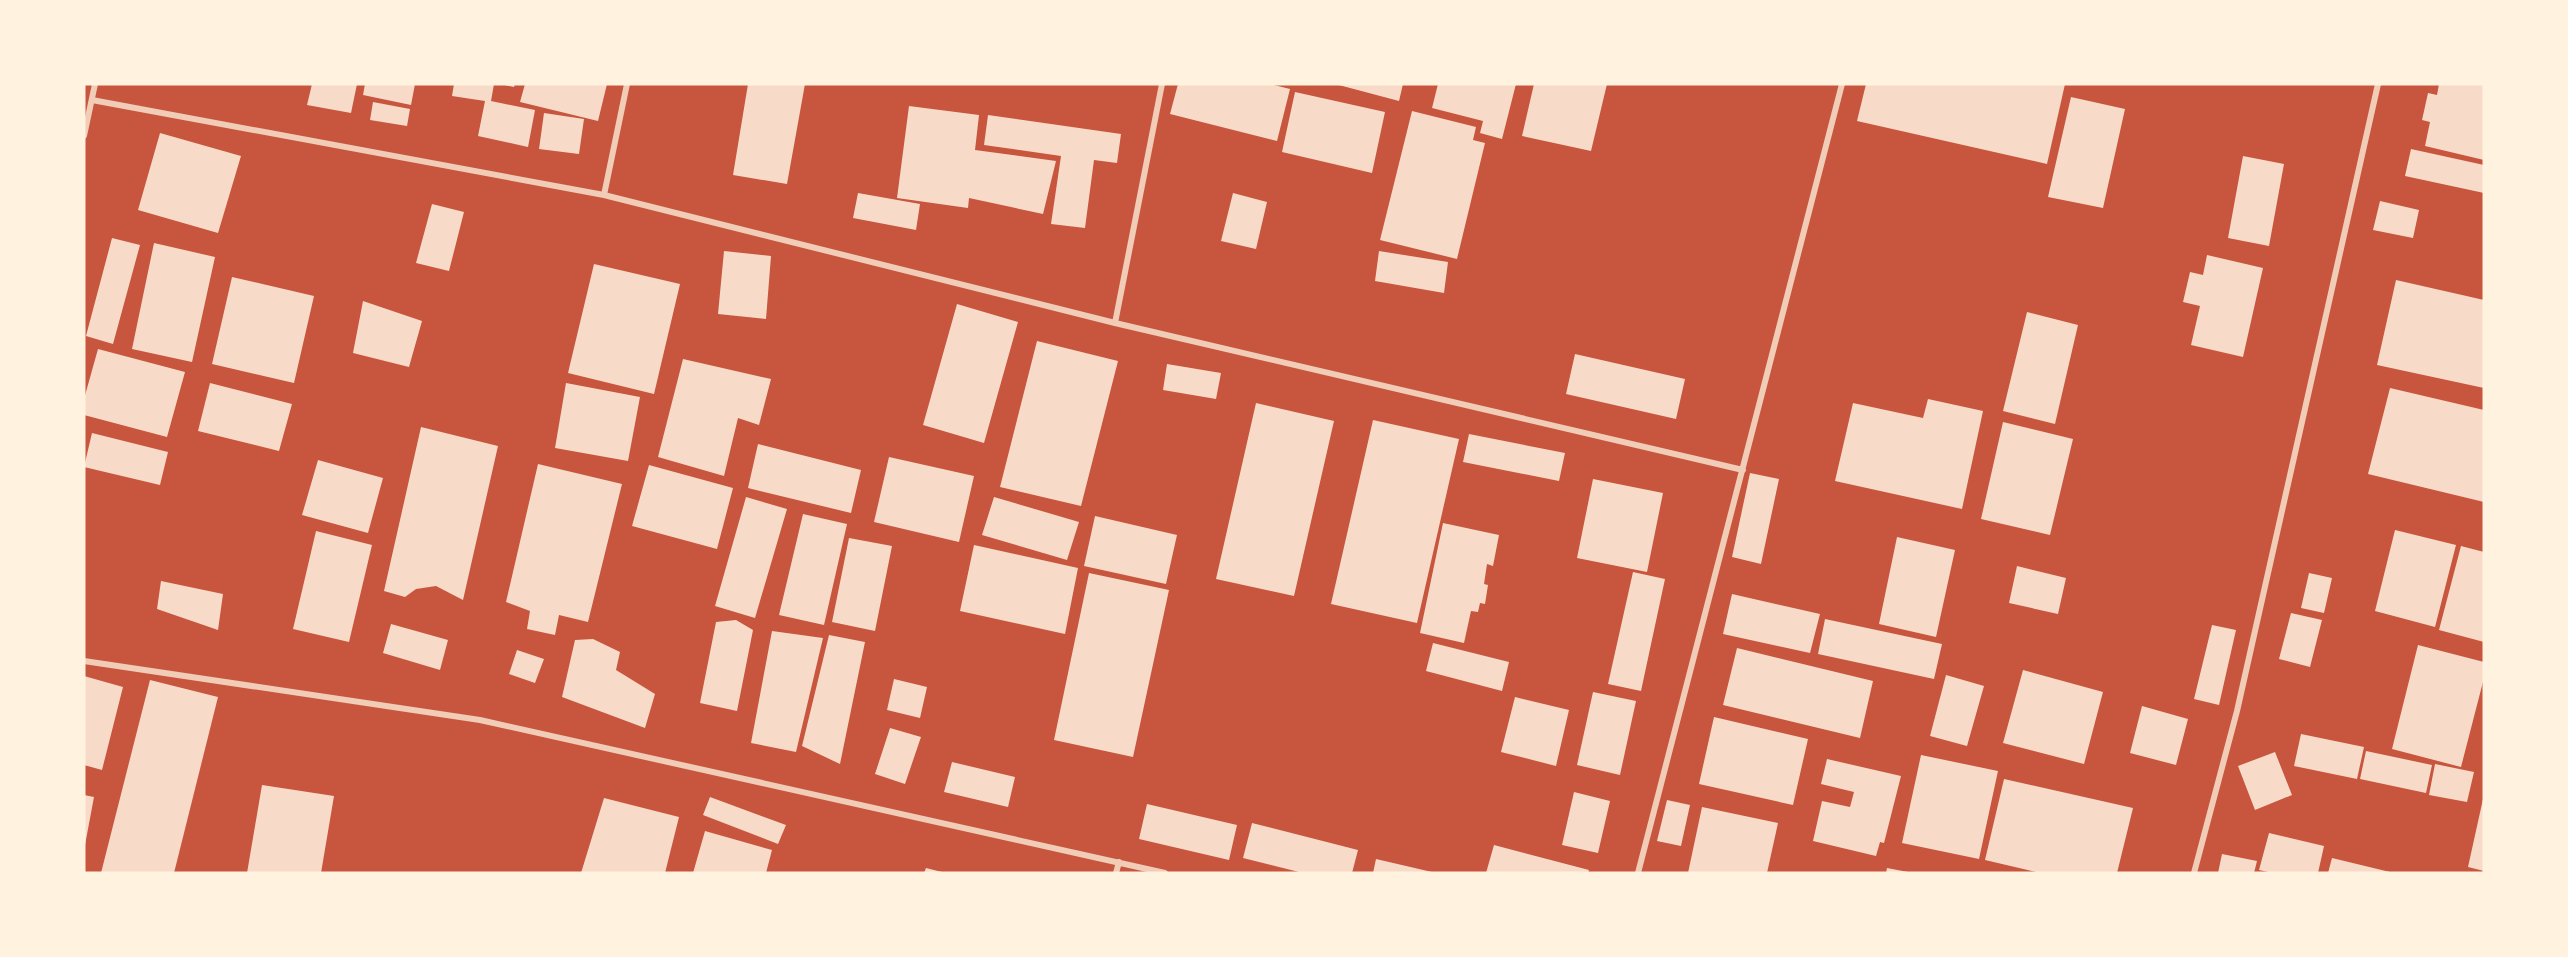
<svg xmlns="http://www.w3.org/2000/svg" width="2568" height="957" viewBox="0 0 2568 957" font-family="Merriweather,serif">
<rect width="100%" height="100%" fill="#c8553d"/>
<path fill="#f7dbc8" d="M312,84h45l-6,29 -44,-8z
M365,84h50l-4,21 -48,-10z
M454,84h40l-3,17 44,9 -7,37 -50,-11 7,-35 -33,-5z
M500,84h15l-1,3z
M525,84h82l-9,37 -78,-19z
M748,84h57l-18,100 -54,-9z
M1178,84h92l20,5 -13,52 -107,-27z
M1335,84h68l-4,17z
M1438,84h78l-14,55 -22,-6 3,-12 -51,-13z
M1534,84h73l-16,67 -69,-15z
M1866,84h199l-18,80 -190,-43z
M2439,84h45v76l-59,-14 5,-24 -8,-2 6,-27 9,2z
M1295,92l90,20 -13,61 -90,-21z
M2071,97l54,12 -22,99 -55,-11z
M373,102l37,7 -3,17 -37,-6z
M909,106l70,9 -4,35 81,11 -13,53 -74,-16 -1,10 -71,-10z
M1412,111l64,16 -3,13 12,3 -28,116 -77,-19z
M544,113l40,6 -5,35 -40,-5z
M988,115l133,19 -4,29 -23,-3 -9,68 -34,-4 10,-68 -77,-11z
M160,133l81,23 -23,77 -80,-23z
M2411,149l73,16v28l-79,-17z
M2243,156l41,8 -15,82 -41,-8z
M858,193l62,11 -4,26 -63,-12z
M1233,193l34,9 -11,47 -35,-8z
M2380,201l39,9 -6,28 -40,-8z
M432,204l32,8 -15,59 -33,-8z
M112,238l28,7 -27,99 -27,-8z
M154,243l61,14 -23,105 -60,-13z
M724,251l47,5 -5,63 -48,-5z
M1379,251l69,11 -4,31 -69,-12z
M2207,255l56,13 -20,89 -52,-12 9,-39 -17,-4 7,-30 13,3z
M594,264l86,20 -26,110 -86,-21z
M232,277l82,19 -20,87 -82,-19z
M2396,280l88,20v88l-107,-23z
M363,301l59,20 -13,46 -56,-14z
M957,304l61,18 -34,121 -61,-18z
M2027,312l51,13 -23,99 -52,-13z
M1037,341l81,20 -37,145 -81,-19z
M98,349l87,23 -18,65 -83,-22v-16z
M1575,354l110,25 -9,40 -110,-25z
M683,359l88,20 -12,46 -21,-7 -14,58 -66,-19z
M1167,364l54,9 -5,26 -53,-9z
M210,383l82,21 -13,47 -81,-20z
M566,383l74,14 -12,64 -73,-13z
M2390,388l94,22v92l-116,-28z
M1928,399l55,12 -21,98 -127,-28 18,-78 70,15z
M1256,403l78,18 -40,175 -78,-17z
M1373,420l86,19 -42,184 -86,-19z
M2003,422l70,17 -23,96 -69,-16z
M421,427l77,19 -35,154 -27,-14 -20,3 -11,8 -21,-6z
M92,433l76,19 -8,33 -76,-18z
M1469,434l96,19 -6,28 -96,-19z
M758,444l103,26 -10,43 -103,-25z
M889,457l85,19 -15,66 -85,-20z
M318,460l65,18 -15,55 -66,-18z
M538,464l84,20 -34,138 -29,-7 -4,20 -28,-6 3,-18 -24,-9z
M649,465l84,23 -16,61 -85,-23z
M1750,473l29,6 -18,85 -29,-7z
M1593,479l70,14 -16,79 -70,-14z
M746,497l41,12 -32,109 -40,-12z
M994,497l85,25 -12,38 -85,-25z
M803,514l44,10 -23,101 -45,-10z
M1095,516l82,19 -11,49 -82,-18z
M1443,523l56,12 -6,31 -6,-2 -3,20 4,1 -3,19 -5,-1 -2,9 -7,-1 -7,32 -44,-10z
M2395,530l61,15 -21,82 -60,-16z
M316,531l56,14 -23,97 -56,-13z
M1897,537l58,13 -19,87 -57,-13z
M849,538l43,8 -17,85 -43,-9z
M974,545l104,23 -13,66 -105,-23z
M2461,546l23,6v90l-45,-12z
M2017,566l49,12 -8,36 -49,-11z
M1633,572l32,7 -24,112 -33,-7z
M1089,573l80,17 -36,167 -79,-17z
M2309,573l23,5 -8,35 -23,-5z
M161,581l62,13 -5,36 -61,-21z
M1732,594l88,20 -10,39 -87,-19z
M2291,613l31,7 -12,47 -31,-8z
M1825,619l117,25 -8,35 -116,-25z
M736,620l17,10 -16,81 -37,-8 16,-81z
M391,624l57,16 -8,30 -57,-17z
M2212,625l24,5 -17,75 -25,-6z
M772,631l51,7 -27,114 -45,-9z
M829,635l36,7 -25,122 -38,-18z
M593,639l27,13 -4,18 39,24 -10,34 -83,-31 13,-57z
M1433,643l76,19 -7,29 -76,-20z
M2418,645l66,17v16l-23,89 -69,-18z
M1737,648l136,33 -13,57 -137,-33z
M517,650l27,9 -9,24 -26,-9z
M2023,670l80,22 -19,72 -81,-21z
M1946,675l38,11 -17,60 -37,-10z
M84,676l39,11 -21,83 -18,-5z
M894,679l33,8 -7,31 -33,-8z
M150,680l68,17 -44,176h-73z
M1593,692l43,9 -16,74 -43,-10z
M1515,697l54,13 -13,56 -55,-14z
M2142,706l46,13 -12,46 -46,-12z
M1714,717l94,22 -15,66 -94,-21z
M890,728l31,9 -16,47 -30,-10z
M2301,734l63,13 -7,32 -63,-13z
M2366,751l66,14 -6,28 -66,-14z
M2275,752l17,43 -37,15 -17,-44z
M1921,755l77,16 -19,88 -77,-16z
M1827,759l74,17 -17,67 -4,-1 -4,14 -63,-15 9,-40 28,6 4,-15 -33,-8z
M952,762l63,15 -7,30 -64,-15z
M2435,764l39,8 -7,30 -38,-7z
M2004,779l129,29 -16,65h-77l-55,-13z
M262,785l72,11 -13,77h-74z
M1574,792l36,9 -12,52 -36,-8z
M84,795l10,2 -9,48h-1z
M710,797l76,28 -8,19 -75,-29z
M604,798l75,19 -14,56h-84z
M2483,799h1v72l-16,-4z
M1667,800l23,5 -9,41 -24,-5z
M1147,804l90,21 -8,35 -90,-21z
M1702,807l76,16 -11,50h-79z
M1252,823l106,27 -6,23h-49l-60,-15z
M705,831l67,19 -6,23h-73z
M2269,833l55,13 -6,27h-45l-14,-3z
M1494,845l95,25 -1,3h-102z
M2222,854l35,7 -3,12h-36z
M2332,858l58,14v1h-62z
M1376,859l56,13v1h-59z
M926,868l16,4v1h-18z
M1887,868l21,4v1h-22z"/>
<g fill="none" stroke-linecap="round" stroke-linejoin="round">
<path stroke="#f1ccb7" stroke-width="6" d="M92,100l512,95 511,128 628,147
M84,136l11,-52
M604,195l23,-111
M1115,323l47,-239
M84,661l396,59 685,153
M1116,873l3,-11
M1638,873l204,-789
M2194,873l43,-162 141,-627"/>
</g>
<rect width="2568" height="957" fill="none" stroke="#fff3e0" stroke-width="171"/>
</svg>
